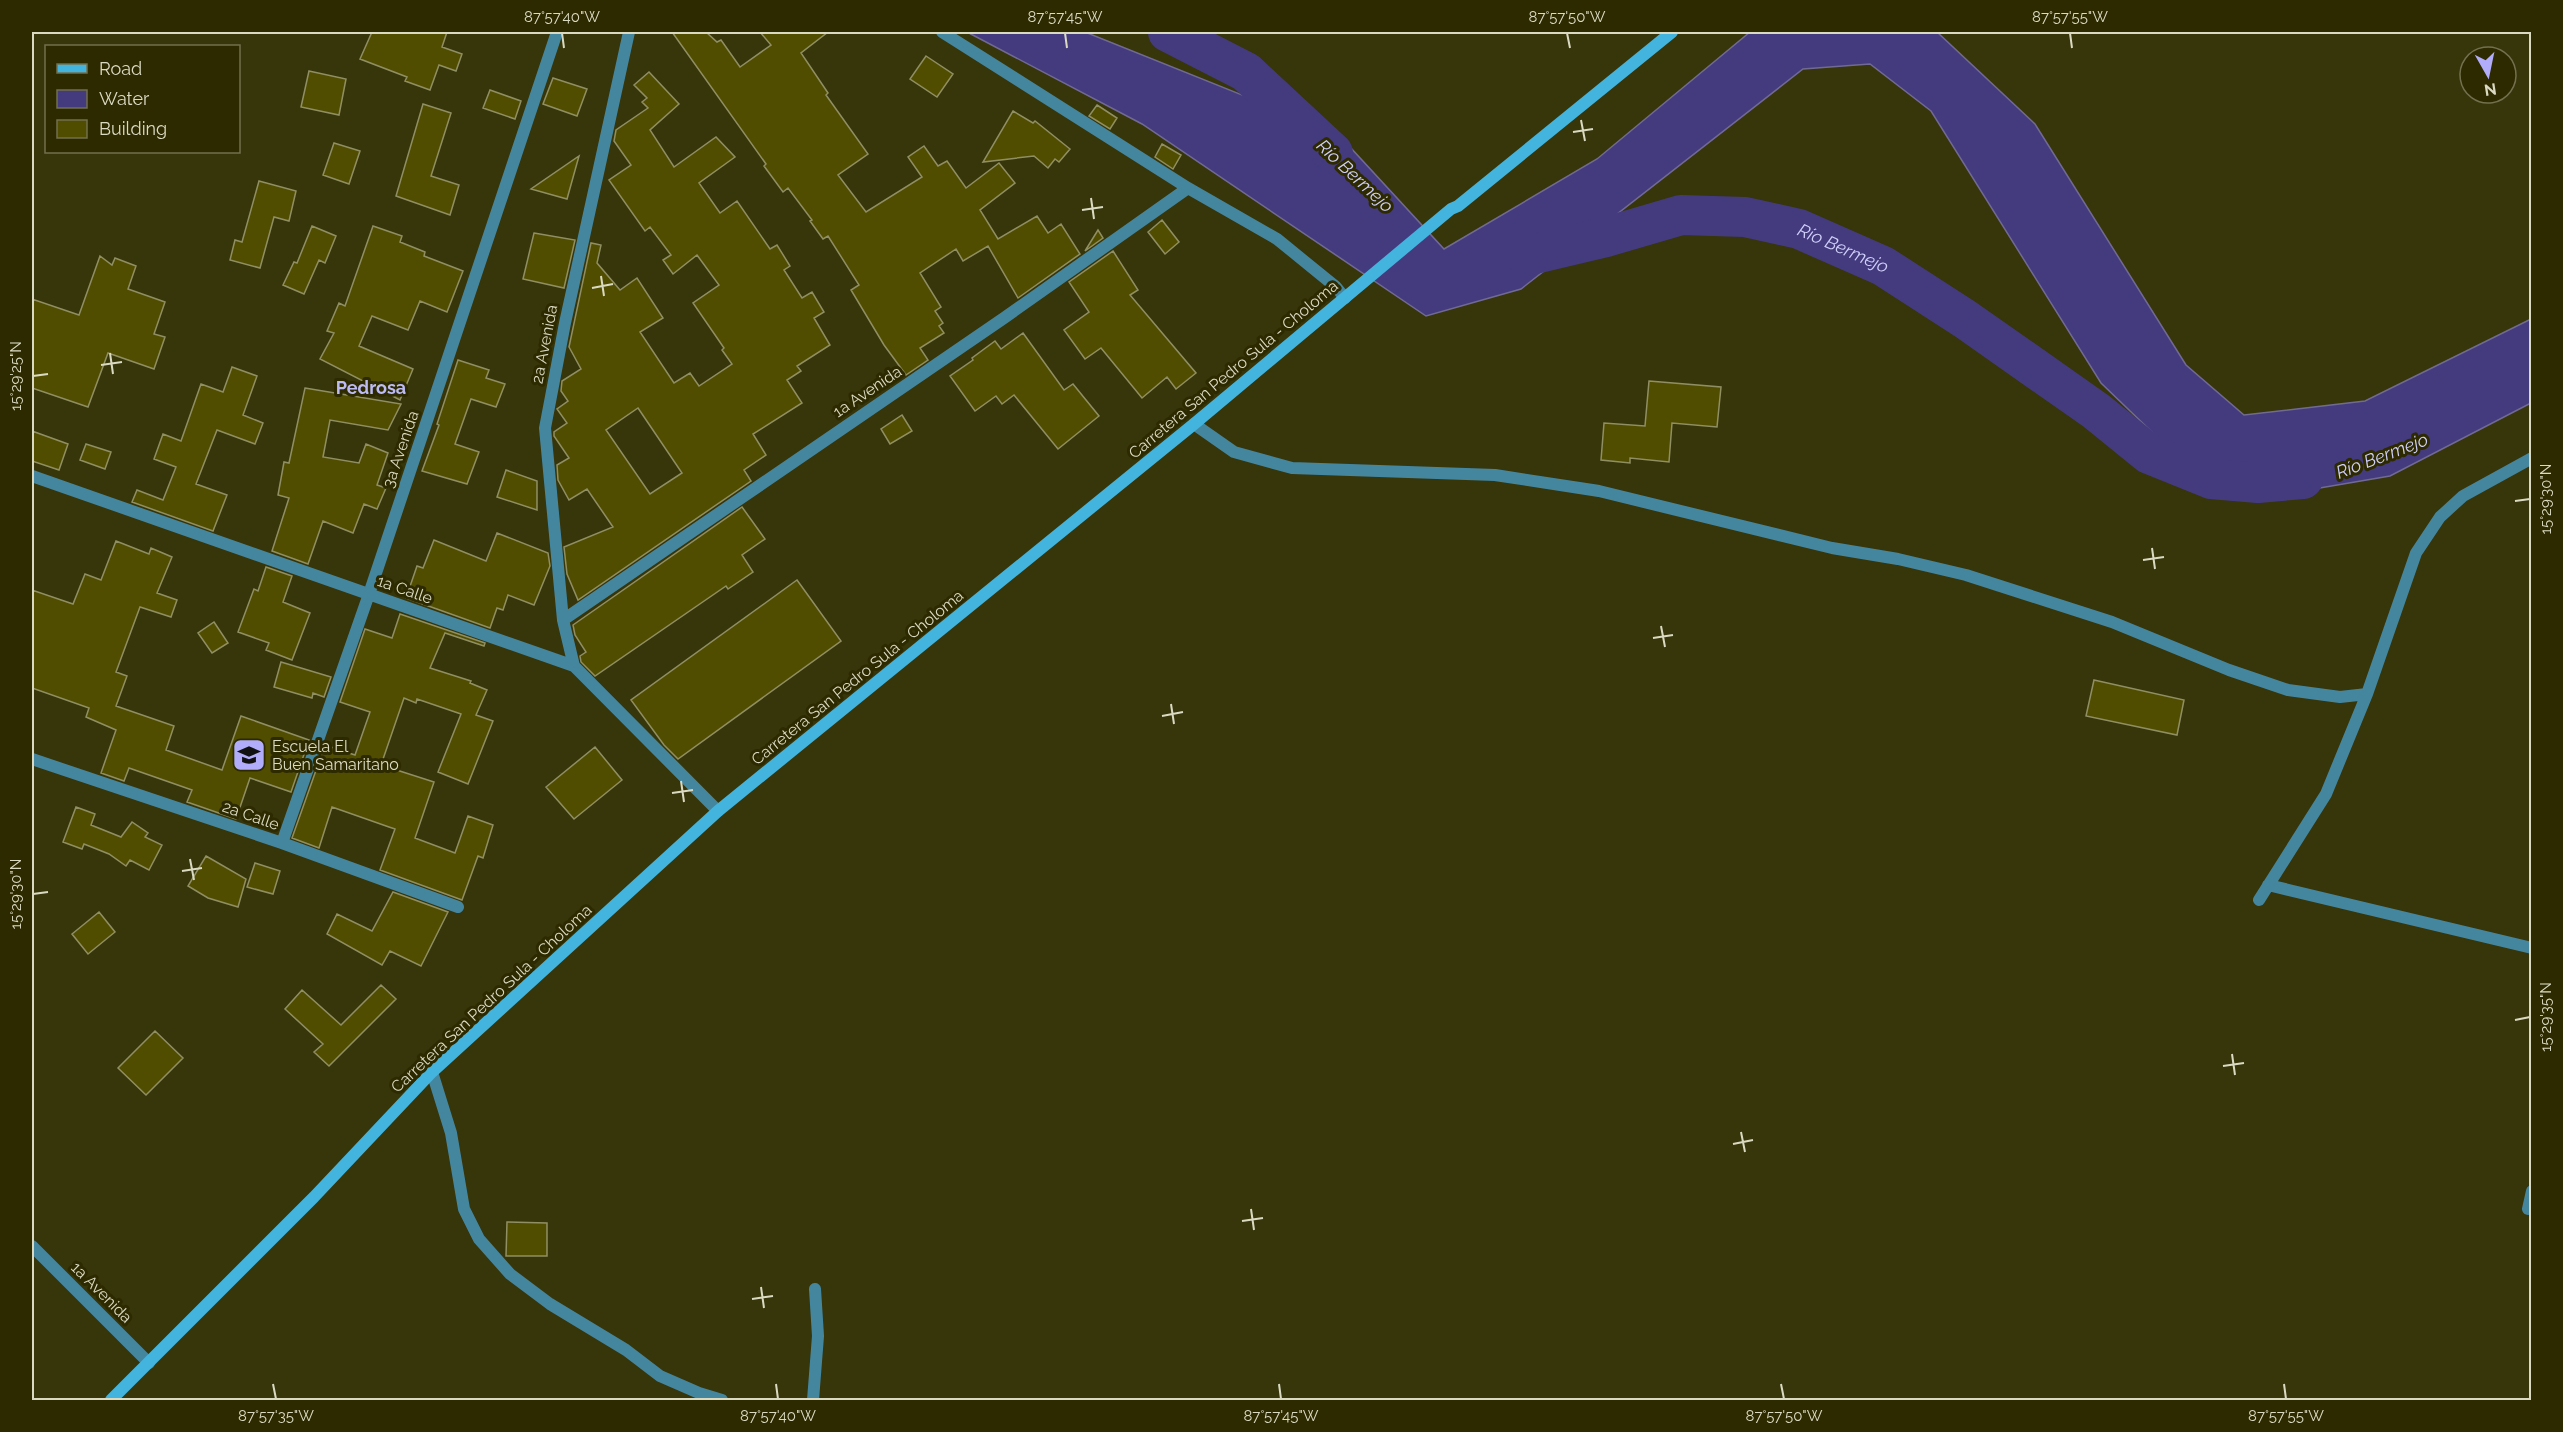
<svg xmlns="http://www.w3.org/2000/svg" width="2563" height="1432" viewBox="0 0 2563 1432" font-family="Raleway,sans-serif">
<rect width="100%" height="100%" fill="#37350a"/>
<path fill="#443b7f" stroke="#716b93" stroke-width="1.5" d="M967,32h118l252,101 107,116 153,-90 153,-127h187l98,92 151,241 58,50 121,-14 166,-82v84l-141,73 -106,18 -104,-35 -79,-76 -170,-272 -61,-47 -67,5 -282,220 -95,27 -284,-192z"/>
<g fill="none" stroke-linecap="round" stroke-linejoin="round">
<g stroke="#443b7f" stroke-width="40">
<path d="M1168,32l78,40 87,81"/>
<path id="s1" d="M1526,256l80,-19 75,-22 64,2 54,12 84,37 82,53 131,92 53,43 62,25 47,4 45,-4"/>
</g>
</g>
<path fill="#514d00" stroke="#908f64" stroke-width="1.5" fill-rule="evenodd" d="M372,32h75l-5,15 20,7 -6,17 -17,-6 -9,25 -25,-9 2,-4 -47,-18z
M672,32h34l11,10 4,-2 19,27 31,-22 -11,-13h68l-27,21 27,40 -2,2 42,59 -30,21 28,37 56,-35 -14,-20 16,-11 14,20 9,-5 19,27 33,-25 16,20 -35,27 18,29 39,-23 11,17 13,-9 19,30 -62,44 -30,-52 -25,15 -7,-12 -36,24 21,34 -6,4 8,12 -4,3 5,7 -24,15 8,12 -22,15 -22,-30 -33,-55 8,-5 -31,-49 -5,3 -13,-18 2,-1 -24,-32 -5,4 -19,-26 2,-2z
M926,56l27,18 -16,23 -27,-18z
M309,71l37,8 -7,36 -38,-8z
M649,72l30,32 -29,26 24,37 42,-30 19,20 -36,26 21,30 17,-12 33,48 7,-4 13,21 -6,4 18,28 10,-6 12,20 -10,6 16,27 -33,21 4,5 -14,9 15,23 -49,31 13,21 -22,15 7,11 -173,119 -11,-26 -3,-27 49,-20 -26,-38 -18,11 -11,-20 -1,-15 12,-7 -15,-22v-4l13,-9 -10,-14 11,-8 -7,-10 1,-10 19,-12 -12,-22 22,-104 10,2 -4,18 23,27 17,-12 26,40 -23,14 34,51 16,-10 9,13 33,-22 -10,-14 2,-2 -31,-45 26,-18 -22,-30 -24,19 -10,-14 8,-5 -21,-28 -5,4 -36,-51 22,-15 -17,-24 2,-11 32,-22 -6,-6 5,-4 -13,-13zM638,408l44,65 -32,21 -44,-64z
M553,78l34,11 -10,27 -34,-12z
M490,90l31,11 -6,18 -32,-11z
M423,104l28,9 -20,63 28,9 -9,30 -54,-19z
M1097,105l20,13 -7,11 -21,-13z
M1013,111l20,12 2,-2 35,28 -11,13 -4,-3 -7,9 -14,-12 -51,6z
M334,143l26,8 -11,33 -26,-9z
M1162,144l19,11 -8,14 -18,-12z
M579,156l-12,43 -36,-10z
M259,181l37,10 -7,30 -15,-4 -14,51 -30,-8 5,-20 7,2z
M1162,220l17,22 -14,12 -17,-22z
M312,226l24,10 -11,27 -6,-3 -15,34 -21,-9 11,-23 3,1z
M373,226l29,10 -2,6 25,10 -1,4 39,15 -16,41 -27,-11 -12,29 -36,-14 -13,30 54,23 -13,31 -80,-41 14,-26 -7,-2 12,-28 6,3z
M1098,230l5,8 -18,13z
M534,233l41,7 -11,48 -41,-9z
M1113,251l25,39 -8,5 66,78 -20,16 -9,-12 -25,21 -41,-50 -16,11 -21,-29 25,-18 -20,-30z
M100,256l12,9 3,-7 21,8 -8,23 37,13 -11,32 11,3 -11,32 -46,-16 -20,54 -56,-19v-89l47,16z
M1023,333l41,57 9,-6 26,32 -41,33 -44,-54 -12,9 -6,-8 -21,15 -25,-35 23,-16 -1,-2 23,-17 6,8z
M458,360l31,10 -3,8 19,6 -9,23 -25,-8 -16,45 24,8 -12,32 -45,-13 17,-46 -2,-1z
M232,367l25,9 -14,39 20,8 -8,21 -38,-14 -21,54 31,11 -14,36 -81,-29 5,-12 26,10 13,-33 -22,-8 9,-25 18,7 20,-57 22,8z
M1649,381l72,6 -4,40 -45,-4 -3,39 -39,-4v5l-29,-3 3,-37 41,3z
M305,388l96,16 -13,26 -58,-10 -7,37 36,6 7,-19 22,9 -11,32 9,3 -9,21 -13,-5 -11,29 -30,-12 -15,43 -36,-13 17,-53 -11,-3 6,-33 5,1z
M902,415l10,16 -22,13 -9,-15z
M32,431l36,13 -9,26 -27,-9z
M86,444l25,8 -6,17 -25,-9z
M506,470l31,11v29l-40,-13z
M742,507l23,32 -23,16 11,17 -25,17 -2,-3 -131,90 -14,-14 -1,-6 6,-4 -11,-17 -2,-10z
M497,533l51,20 2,13 -16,39 -26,-10 -5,15 -6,-2 -7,20 -84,-30 11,-32 6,2 11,-28 52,21z
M116,541l33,13 2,-6 21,9 -15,36 20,7 -6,17 -31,-10 -24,65 11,4 -11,30 58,20 -8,24 56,20 19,-54 68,24 -18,52 -41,-14 -14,41 -49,-17 5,-12 -63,-22 -5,13 -23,-8 15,-43 -30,-13 3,-9 -57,-20v-98l41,14 12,-30 16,6z
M266,567l26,9 -9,26 27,11 -18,47 -26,-10 3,-7 -31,-11 16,-43 4,2z
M797,580l44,61 -163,118 -14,-14 -33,-45z
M400,614l85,29 -1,3 -39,-13 -15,35 41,13 -1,2 17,7 -11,25 17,6 -25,63 -30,-12 23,-58 -44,-15 -1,4 -12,-5 -23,67 53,17 -19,56 40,15 13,-37 25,9 -10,33 -5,-2 -16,44 -82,-30 15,-41 -6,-2 -57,-20 -13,41 -27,-10 33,-93 30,10 15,-43 -30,-10 25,-73 27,9z
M214,622l14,21 -16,10 -14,-20z
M281,662l50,15 -7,20 -11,-4 -1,5 -38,-11z
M2094,680l90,20 -7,35 -91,-19z
M595,747l27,33 -48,39 -28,-32z
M76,807l19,7 -4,11 30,12 11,-15 16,11 -3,4 17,8 -13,25 -19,-10 -4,6 -17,-12 -25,-10 -2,5 -19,-7z
M206,856l40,23 -8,28 -30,-9 -20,-12z
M255,863l25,8 -7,23 -26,-7z
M393,892l55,20 -27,54 -31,-15 -8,14 -55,-31 10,-20 35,17z
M99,912l16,20 -27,22 -16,-20z
M381,985l15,14 -67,67 -15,-14 9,-8 -38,-35 17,-19 39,35z
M155,1031l28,27 -37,37 -28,-27z
M507,1222l40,1v33h-41z"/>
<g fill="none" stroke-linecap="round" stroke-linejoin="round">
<path stroke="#45869f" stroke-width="12" d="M942,32l246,156 89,51 59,48 9,11
M1194,424l40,28 58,16 203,7 104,16 233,57 66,11 68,16 146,47 117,48 59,20 52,7 27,-3
M32,476l542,190 144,145
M563,620l441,-302 184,-130
M574,666l-11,-46 -18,-192 20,-105 64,-291
M32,759l250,84 176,64
M282,843l87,-249 188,-562
M2268,885l264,63
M2259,900l67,-106 41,-100 49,-141 24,-36 23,-21 69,-38
M432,1072l19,61 13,76 15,30 31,35 40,30 76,46 34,26 39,17 23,7
M2528,1209l4,-18
M32,1246l117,117
M813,1400l5,-64 -3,-47"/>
<path stroke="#43b4dd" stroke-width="12" d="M111,1400l203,-203 118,-125 286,-261 476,-387 257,-215 7,-3 214,-174"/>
</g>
<path fill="none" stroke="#dadac3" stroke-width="2" d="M562,33l2,15M1065,33l2,15M1567,33l3,15M2070,33l2,15M1581,120l4,21M1573,132l20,-3M1091,198l3,21M1082,210l21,-3M601,276l3,20M592,288l21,-4M110,353l3,21M101,365l21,-3M33,376l15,-2M2515,501l15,-2M2152,548l3,21M2143,560l21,-3M1661,626l4,21M1653,638l20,-3M1171,704l3,20M1162,716l21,-4M681,781l3,21M672,793l21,-3M190,859l4,21M182,871l20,-3M33,894l15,-2M2515,1020l15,-3M2232,1054l3,21M2223,1066l21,-3M1741,1132l4,20M1733,1144l20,-4M1251,1209l3,21M1242,1221l21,-3M761,1287l3,21M752,1299l21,-3M273,1384l3,15M776,1384l2,15M1279,1384l2,15M1781,1384l3,15M2284,1384l2,15"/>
<defs>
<symbol id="school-square" viewBox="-11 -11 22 22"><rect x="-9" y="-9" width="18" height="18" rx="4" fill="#b1adfa" stroke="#2d2a00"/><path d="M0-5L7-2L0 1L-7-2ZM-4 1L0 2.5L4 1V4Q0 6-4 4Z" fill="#111"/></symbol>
</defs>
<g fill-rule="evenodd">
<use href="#school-square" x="230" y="736" width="38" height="38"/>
</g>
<g text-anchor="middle" stroke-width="6" stroke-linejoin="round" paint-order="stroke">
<g font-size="16" fill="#dadac3" stroke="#2d2a00">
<text transform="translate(544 344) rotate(-79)" y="6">2a Avenida</text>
<text transform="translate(1233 369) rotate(-40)" y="6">Carretera San Pedro Sula - Choloma</text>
<text transform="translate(867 391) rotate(-34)" y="6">1a Avenida</text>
<text transform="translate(400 449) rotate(-71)" y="6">3a Avenida</text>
<text transform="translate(405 589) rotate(19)" y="6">1a Calle</text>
<text transform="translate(857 677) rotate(-39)" y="6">Carretera San Pedro Sula - Choloma</text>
<text transform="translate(251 815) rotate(19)" y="6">2a Calle</text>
<text transform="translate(491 998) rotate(-43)" y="6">Carretera San Pedro Sula - Choloma</text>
<text transform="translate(102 1292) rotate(45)" y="6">1a Avenida</text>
</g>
<g font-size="16" fill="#dadac3" stroke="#2d2a00" text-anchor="start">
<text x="272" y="752">Escuela El<tspan x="272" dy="18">Buen Samaritano</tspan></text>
</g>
<g font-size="18" font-style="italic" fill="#d0cff8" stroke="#2d2a00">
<text transform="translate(1355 176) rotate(43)" y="6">Río Bermejo</text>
<text dy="6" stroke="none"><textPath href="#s1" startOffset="328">Río Bermejo</textPath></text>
<text transform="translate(2382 456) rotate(-21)" y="6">Río Bermejo</text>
</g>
<g font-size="18" font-weight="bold" fill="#bdbbf4" stroke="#2d2a00">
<text x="371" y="394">Pedrosa</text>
</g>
</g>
<rect width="2563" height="1432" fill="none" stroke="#2d2a00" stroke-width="66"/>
<rect x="45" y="45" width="195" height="108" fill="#2d2a00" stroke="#72704e" stroke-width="1.5"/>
<rect x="57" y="64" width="30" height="9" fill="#43b4dd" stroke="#72704e" stroke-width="1.5"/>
<text x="99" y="75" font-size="18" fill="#dadac3">Road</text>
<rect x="57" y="90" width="30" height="18" fill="#443b7f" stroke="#72704e" stroke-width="1.5"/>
<text x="99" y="105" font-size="18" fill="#dadac3">Water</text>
<rect x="57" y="120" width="30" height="18" fill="#514d00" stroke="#72704e" stroke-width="1.5"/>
<text x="99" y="135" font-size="18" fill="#dadac3">Building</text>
<g transform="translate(2488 75) rotate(171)"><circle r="28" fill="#2d2a00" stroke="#72704e" stroke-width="1.5"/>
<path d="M0-4.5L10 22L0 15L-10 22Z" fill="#b1adfa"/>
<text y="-9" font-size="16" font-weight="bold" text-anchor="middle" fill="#dadac3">N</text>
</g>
<rect x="33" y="33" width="2497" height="1366" fill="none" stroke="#dadac3" stroke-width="2"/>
<g font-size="15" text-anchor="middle" fill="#dadac3">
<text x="562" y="22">87°57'40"W</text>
<text x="1065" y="22">87°57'45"W</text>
<text x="1567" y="22">87°57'50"W</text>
<text x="2070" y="22">87°57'55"W</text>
<text transform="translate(16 376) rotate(-90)" y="5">15°29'25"N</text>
<text transform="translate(2546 499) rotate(-90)" y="5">15°29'30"N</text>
<text transform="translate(16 894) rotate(-90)" y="5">15°29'30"N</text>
<text transform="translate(2546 1017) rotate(-90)" y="5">15°29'35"N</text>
<text x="276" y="1421">87°57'35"W</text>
<text x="778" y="1421">87°57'40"W</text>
<text x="1281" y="1421">87°57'45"W</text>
<text x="1784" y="1421">87°57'50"W</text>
<text x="2286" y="1421">87°57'55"W</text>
</g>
</svg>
